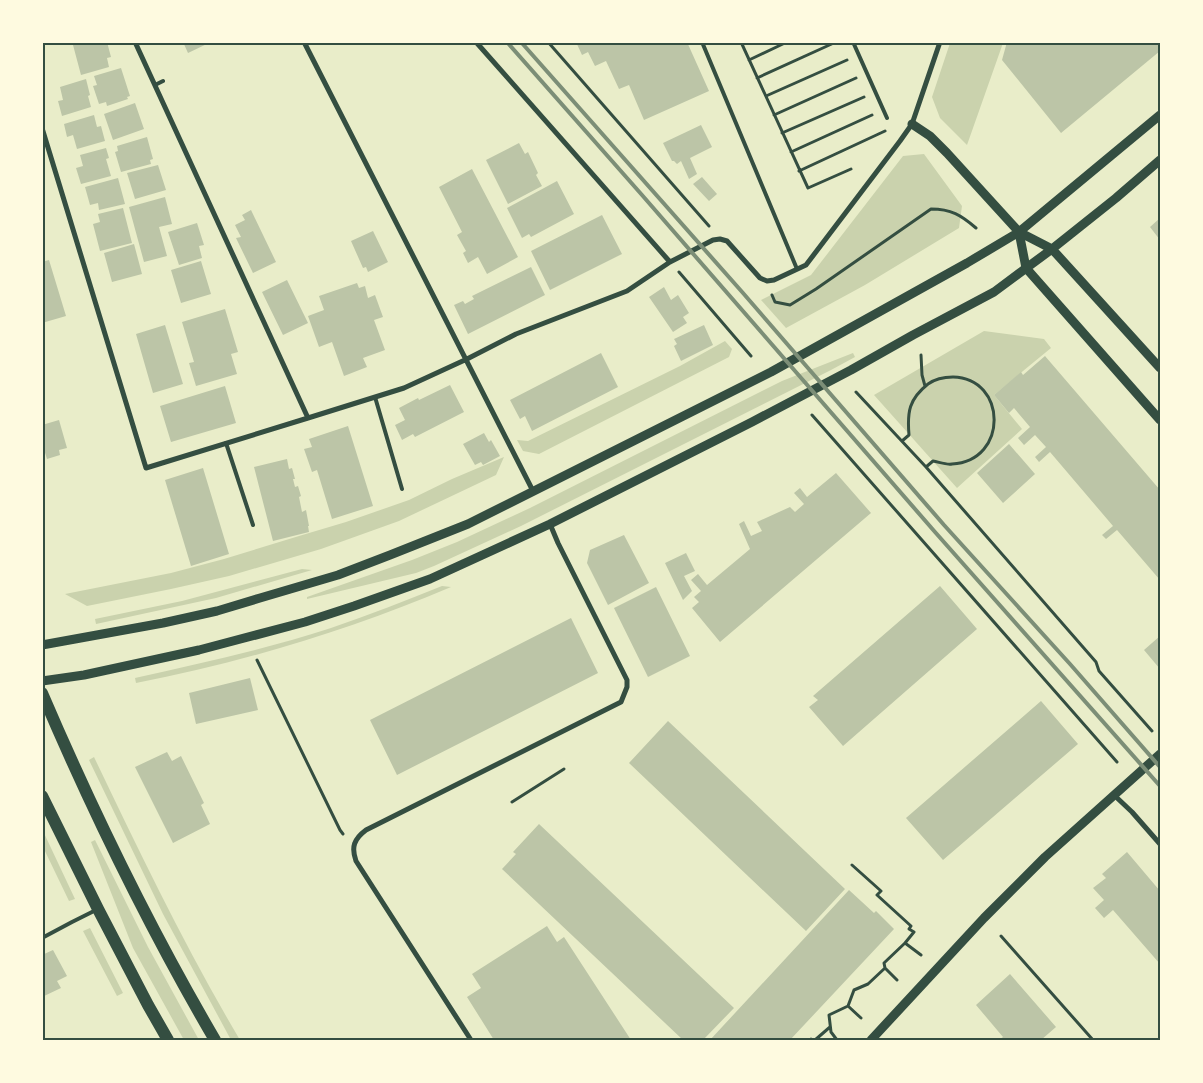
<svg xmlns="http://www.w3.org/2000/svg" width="1203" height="1083" viewBox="0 0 1203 1083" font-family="'Exo 2',sans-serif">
<rect width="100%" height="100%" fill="#e9edc9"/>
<path fill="#cad2ad" d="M950,43h53l-36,102 -27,-27 -8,-21z
M924,154l38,52 -3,22 -94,57 -79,43 -25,-28 50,-25 92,-119z
M984,331l60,8 7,9 -57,47 28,34 -65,59 -83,-93z
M725,341l7,8 -3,8 -190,97 -16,-3 -6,-11 11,1 152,-75z
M853,353l2,4 -24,13 -310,156 -87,40 -18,7 -109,26v-2l105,-37 45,-18 73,-34 252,-127z
M504,457l-8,18 -97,46 -78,28 -92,27 -58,13 -84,17 -22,-12 106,-21 53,-14 75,-23 47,-14 63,-22 43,-21z
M302,569l10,1 -96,28 -120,26 -1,-5 87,-18z
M442,586l9,1c-101,43 -207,75 -315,96l-1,-5c66,-15 132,-29 196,-50 38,-13 74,-27 111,-42z
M94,757c46,96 92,192 146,283h-9l-68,-126 -74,-154z
M43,831l32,68 -6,2 -26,-54z
M95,840l53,107 51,93h-15l-51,-92 -42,-106z
M90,928l33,65 -6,3 -34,-65z"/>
<path fill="#bcc5a7" d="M83,42h24l4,15 -4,1 2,9 -28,8 -8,-30z
M183,42h28l-23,11z
M576,42h111l22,49 -65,29 -15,-35 -10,4 -13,-28 -11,5 -7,-14 -6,3z
M1007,42h153v9l-99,82 -59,-73z
M121,68l9,28 -3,1 1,2 -21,7 -1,-4 -7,2 -6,-18 4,-1 -3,-9z
M86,79l4,16 -2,1 3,11 -29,9 -4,-15 5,-1 -3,-13z
M135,103l9,26 -31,11 -9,-26z
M94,115l3,12 4,-1 4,15 -28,8 -4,-14 -6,2 -3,-13z
M701,125l11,22 -22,11 7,16 -8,5 -8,-18 -4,3 -3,-3h-2l-9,-18z
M147,137l6,22 -3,1 1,4 -30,8 -6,-20 3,-1 -1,-5z
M519,143l6,11 3,-2 10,21 -2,2 6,11 -34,18 -22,-44z
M106,148l3,10 -3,1 5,17 -30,8 -5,-16 7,-2 -3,-11z
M158,165l8,25 -31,9 -8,-26z
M472,169l46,88 -31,17 -9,-17 -10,6 -5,-10 3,-2 -9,-16 5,-3 -23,-45z
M702,177l15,17 -8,7 -16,-17z
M118,178l7,26 -26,6 -1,-7 -8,2 -5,-18z
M557,181l17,33 -43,23 -2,-3 -7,4 -15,-30z
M165,197l7,27 -13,3 8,29 -23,6 -15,-55z
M123,208l9,35 -32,8 -7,-27 7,-2 -2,-8z
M251,210l25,52 -23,11 -17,-35 5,-1 -6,-12 10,-5 -3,-5z
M602,215l20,39 -72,36 -19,-39z
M1160,218v22l-10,-13z
M197,223l7,22 -5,1 3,12 -23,7 -11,-33z
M373,231l15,31 -20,10 -2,-5 -3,1 -12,-27z
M134,244l8,30 -30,8 -8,-29z
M49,260l17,56 -24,7v-61z
M201,261l10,33 -30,9 -10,-33z
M531,267l14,28 -77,39 -14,-29 9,-4 2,3 9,-5 -2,-3z
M287,280l21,43 -25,12 -21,-43z
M357,283l2,5 6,-2 3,12 7,-3 8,22 -9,3 11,30 -22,8 4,9 -23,9 -12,-34 -13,5 -11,-31 16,-6 -5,-14z
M664,287l7,13 7,-5 11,18 -6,4 4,6 -14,9 -24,-35z
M225,309l13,43 -7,2 6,20 -41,12 -7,-23 5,-1 -12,-40z
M165,325l18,59 -30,9 -17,-59z
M704,325l9,20 -32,16 -7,-15 3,-2 -3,-5z
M601,353l17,34 -86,44 -7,-15 -5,3 -10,-19z
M1045,356l115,134v90l-43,-50 -11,9 -4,-4 11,-9 -63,-74 -11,10 -4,-5 11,-10 -11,-12 -11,10 -6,-7 12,-11 -16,-19 -5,5 -15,-18 27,-23 2,3z
M450,385l14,27 -49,25 -2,-3 -11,6 -7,-15 10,-5 -6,-12 19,-10 1,2z
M225,386l11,37 -65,19 -11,-36z
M59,420l8,28 -8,2 1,5 -13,4 -5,-16v-18z
M348,426l25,80 -41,13 -15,-49 -5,2 -8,-23 8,-2 -3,-8z
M484,433l5,9 2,-2 9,16 -17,9 -2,-3 -6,3 -12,-21z
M1009,444l26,30 -32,29 -26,-30z
M287,459l2,10 3,-1 3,11h-2l2,8 3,-1 3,10 -2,1 3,15 4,-2 3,16h-1l1,6 -36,9 -19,-74z
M203,468l26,86 -38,12 -26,-86z
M836,473l35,40 -151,129 -28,-34 7,-6 -5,-5 7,-6 -10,-11 7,-6 9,11 43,-36 -11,-25 5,-3 7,15 11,-5 -5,-9 33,-15 5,5 9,-8 -10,-11 6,-5 7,9z
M624,535l25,48 -41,22 -21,-42 3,-13z
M686,553l9,18 -11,5 8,15 -9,9 -18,-37z
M940,586l37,43 -134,117 -34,-39 9,-7 -5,-4z
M656,587l34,69 -42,21 -34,-69z
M571,618l27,55 -201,102 -27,-55z
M1160,636v33l-16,-19z
M250,678l8,32 -62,14 -7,-31z
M1041,701l37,43 -135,116 -37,-42z
M668,721l177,168 -39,42 -177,-168z
M167,752l5,9 9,-5 23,47 -3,2 9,19 -37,19 -38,-76z
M539,824l195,184 -31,32h-20l-181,-171 14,-15 -3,-2z
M1127,852l33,39v73l-47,-54 -9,8 -9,-10 9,-8 -11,-12 13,-10 -4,-4z
M849,890l25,23 2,-2 18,18 -104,111h-80z
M547,926l10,16 7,-5 67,103h-137l-27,-43 14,-9 -9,-14z
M53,950l14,26 -10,5 4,7 -19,9v-42z
M1010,974l46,53 -15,13h-42l4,-3 -27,-32z"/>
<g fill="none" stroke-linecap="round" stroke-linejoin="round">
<path stroke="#344e41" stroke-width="3" d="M548,42l161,184
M741,42l67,146 43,-19
M749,60l38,-18
M757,78l79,-36
M766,96l81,-36
M774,115l82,-37
M782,133l82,-36
M791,152l81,-37
M799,171l86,-40
M679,272l72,84
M772,295l3,7 15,3 26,-16 115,-80c20,0 30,6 45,19
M921,355l1,20 3,11
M856,392l70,75 170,195 3,9 53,60
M812,415l305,347
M902,441l7,-6c-2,-23 0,-36 19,-51 7,-5 16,-7 25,-7 54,1 56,84 -1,87 -6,1 -13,-2 -19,-3l-7,6
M257,660l83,170 3,4
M512,802l52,-33
M852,865l29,26 -4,4 34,31 -2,3 5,3 -9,11 16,12
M1001,936l92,104
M885,968l12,12
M848,1006l13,12
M810,1040l1,-1 1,1
M815,1040l15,-13
M837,1040l-6,-8 -2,-17 19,-9 6,-16 14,-6 17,-16 -1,-5 21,-20"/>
<path stroke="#344e41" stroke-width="4" d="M702,42l95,227
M853,42l34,76
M155,85l8,-4
M375,397l27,92
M226,443l27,82
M42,938l30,-16 24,-12"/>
<path stroke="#344e41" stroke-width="5" d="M135,42l173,376 96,-30 63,-29 49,-25 111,-43 43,-29 43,-22 7,-1 7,2 33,37 7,3 7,-1 32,-15 94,-124 12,-17 28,-82
M304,42l229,449
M476,42l194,220
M42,128l104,340 162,-50
M1114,795l18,17 28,32
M471,1040l-115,-179c-5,-14 -2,-22 10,-31l255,-128 6,-15v-7l-69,-137 -8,-19"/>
<path stroke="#344e41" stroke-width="9" d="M912,124l18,12 17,17 72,79 33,17 108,119
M1019,232l7,36 134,152
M42,645l121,-22 54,-12 43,-13 78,-23 52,-20 78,-31 303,-152 196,-109 52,-31 141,-117
M42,681l42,-6 115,-25 106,-28 49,-16 76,-27 120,-55 202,-102 99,-52 62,-35 81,-43 58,-43 64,-51 44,-38
M871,1040l113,-122 61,-61 115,-103"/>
<path stroke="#344e41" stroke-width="12" d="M42,693c51,119 108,236 173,347
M42,796l56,113 50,96 20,35"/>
<path stroke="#7c8e77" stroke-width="4" d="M507,42l135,153 293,337 225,254
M521,42l222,251 201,232 126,139 90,103"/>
</g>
<rect width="1203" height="1083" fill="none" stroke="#fefae0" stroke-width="88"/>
<rect x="44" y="44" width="1115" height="995" fill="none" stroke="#344e41" stroke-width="2"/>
</svg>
